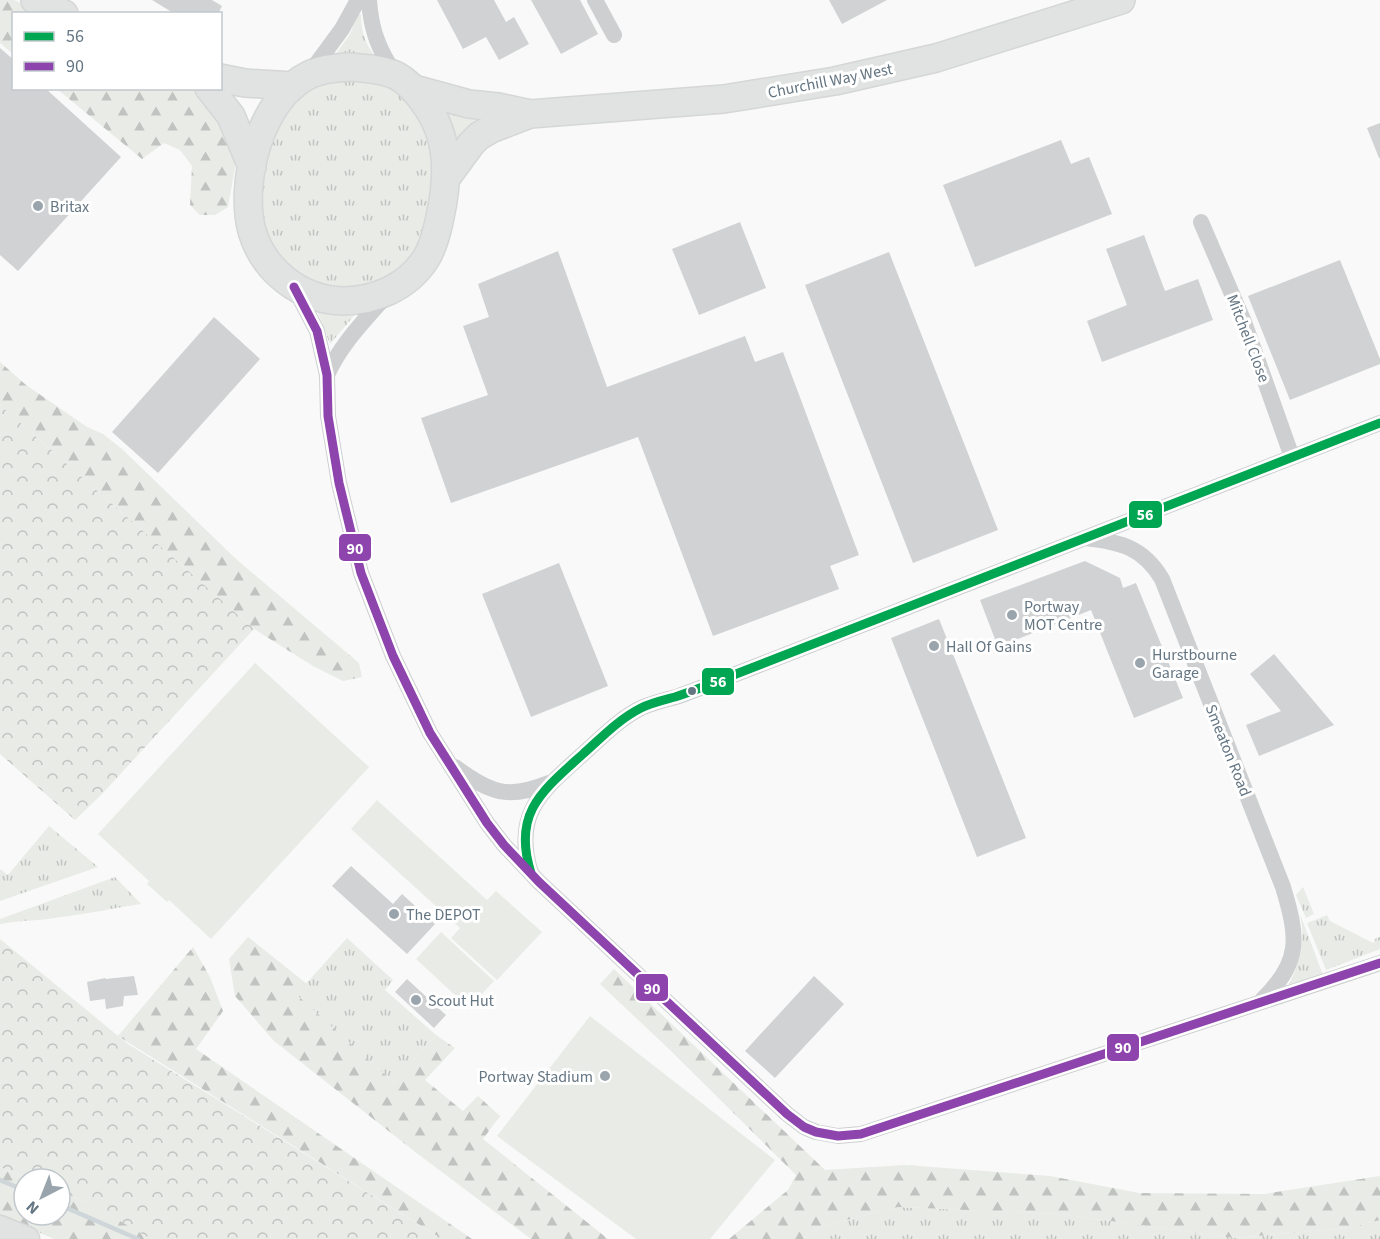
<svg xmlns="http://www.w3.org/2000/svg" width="1380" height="1239" viewBox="0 0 1380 1239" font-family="'Source Sans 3',sans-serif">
<defs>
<pattern id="grass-tufts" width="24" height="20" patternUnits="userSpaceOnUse" patternTransform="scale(1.5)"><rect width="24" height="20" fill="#e8ebe6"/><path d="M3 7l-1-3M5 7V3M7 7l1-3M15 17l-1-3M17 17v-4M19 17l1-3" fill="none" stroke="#c0c3c0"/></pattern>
<pattern id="forest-firs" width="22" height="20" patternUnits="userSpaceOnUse" patternTransform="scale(1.5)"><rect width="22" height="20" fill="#e8ebe6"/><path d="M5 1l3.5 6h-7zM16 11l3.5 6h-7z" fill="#c0c3c0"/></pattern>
<pattern id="park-crowns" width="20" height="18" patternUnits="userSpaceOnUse" patternTransform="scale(1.5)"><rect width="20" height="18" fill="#e8ebe6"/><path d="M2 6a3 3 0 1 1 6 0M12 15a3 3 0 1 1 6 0" fill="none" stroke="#c0c3c0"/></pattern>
</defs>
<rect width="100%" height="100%" fill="#f9f9f9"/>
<path fill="url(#grass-tufts)" d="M358,14l3,1c0,17 5,30 15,43l-42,-1 16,-23z
M335,76l57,9 35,36 9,46 -13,69 -11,22 -20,19 -38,14 -44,-5 -40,-35 -11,-49 7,-57 30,-50z
M439,106l59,7 -43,35z
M317,310l41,1 -28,33z
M49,826l49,41 -98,34v-32l8,6z
M115,877l26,27c-27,4 -53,10 -80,13 -21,4 -40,3 -61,7v-5z
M1303,887l11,27 -8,4 -10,-23z
M1300,914l23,61 -34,10c11,-26 17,-42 11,-71z
M1327,915l3,6 43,22 3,-5 4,-1v12l-54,21 -19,-47z
M347,938l46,42 -8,10 51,45 -43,47 -97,-87z
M898,1207l162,7 174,24 114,-10 32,-8v19h-577l16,-12z"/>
<path fill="url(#forest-firs)" d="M0,0h14l29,13 -29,1 -1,40 -13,-11z
M190,88l9,5 17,16 20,53 -8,45 -13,8h-15l-10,-10 2,-39 -12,-16 -16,-7 -22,16 -85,-70z
M0,362l26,23 61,42 16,7 19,15 114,110 123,104 3,14 -19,4 -30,-15 -59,-37 -254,-224z
M248,937l59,47 -10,11 96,87 43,-47 19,13 -30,32 38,31 15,-15 22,20 -17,23 125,100h-77l-117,-88 -140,-110 -39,-45 -6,-37z
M193,947l17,30 13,34 -27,38 276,190h-30l-324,-203z
M614,969l211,201 80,-5 145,11 89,17 125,1 116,-18v44l-32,8 -114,10 -174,-24 -162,-7 -79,20 -16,12h-74l59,-49 8,-15 -127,-126 -69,-65z
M0,1167l30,12h-6v36h36v-24l33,14 58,34h-97l-54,-24z"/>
<path fill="url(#park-crowns)" d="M0,405l254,224 -153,166 -26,25 -75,-66z
M0,939l128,105 314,195h-291l-58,-34 -33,-14v-12h-30l-30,-12z"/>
<path fill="#e8ebe6" d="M255,663l114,104 -158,172 -42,-39 -2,2 -20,-18 2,-3 -51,-47z
M377,800l110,100 9,-9 46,41 -45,48 -46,-42 9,-10 -109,-99z
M441,932l53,49 -25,27 -53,-49z
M590,1016l185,144 -65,79h-74l-139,-103z"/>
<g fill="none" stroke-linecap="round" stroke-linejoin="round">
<path stroke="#ced6d9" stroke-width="4.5" d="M0,1180l24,10
M60,1205l78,34"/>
</g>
<path fill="#d0d2d3" d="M152,0h60l10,6 -4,8h-43z
M437,0h57l12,22 8,-5 15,27 -30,16 -13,-23 -23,12z
M531,0h49l18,34 -37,20z
M829,0h58l-45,24z
M0,48l14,12v28h31l76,69 -103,114 -18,-16z
M1380,123v35h-1l-12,-30z
M1061,140l10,24 18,-7 23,57 -137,53 -32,-82z
M740,222l26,66 -67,27 -27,-66z
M1144,235l21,56 33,-12 15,41 -111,42 -15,-41 40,-16 -21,-56z
M558,251l49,136 138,-51 10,26 28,-10 76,203 -29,11 9,23 -126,47 -75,-199 -187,66 -30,-85 67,-23 -25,-69 26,-9 -11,-33z
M889,252l109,278 -85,33 -108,-278z
M1340,260l40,99v5l-90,36 -42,-104z
M214,317l46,42 -102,114 -46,-41z
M1085,561l35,17 3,10 13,-5 47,115 -49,20 -43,-108 -93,37 -18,-47z
M559,563l49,123 -77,31 -49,-123z
M939,619l87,219 -49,19 -86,-219z
M1274,654l60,71 -75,31 -13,-31 35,-14 -31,-37z
M351,866l42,38 9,-10 33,30 -28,30 -75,-68z
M134,976l4,19 -14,1 -1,10 -17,3 -1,-10 -15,2 -3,-19 18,-4 1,1z
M814,976l30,28 -69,74 -30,-27z
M407,979l39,36 -12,13 -39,-36z"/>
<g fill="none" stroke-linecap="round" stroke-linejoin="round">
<defs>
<path id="secondary" d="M0,1228l27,11"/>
<path id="primary" d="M35,0l29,14
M349,67c15,1 34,2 48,9 11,6 19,15 26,25 27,35 26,75 17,116 -3,15 -7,31 -15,43 -18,27 -50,41 -82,41 -41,-1 -79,-29 -91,-70 -13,-48 8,-133 57,-156 12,-6 26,-7 40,-8z
M220,78l25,5 48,3
M209,88l22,28 21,51
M414,89l55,15 29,3 32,7
M446,178l25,-34 8,-8 12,-7 39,-15 194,-15 111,-18 101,-23 185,-58"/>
</defs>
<use href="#secondary" stroke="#d5d6d7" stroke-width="27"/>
<use href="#primary" stroke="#d5d6d7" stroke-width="30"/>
<path stroke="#cecfd0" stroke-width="16" d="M369,0c2,31 10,50 27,76
M595,0l19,35
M309,74l33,-45 16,-29
M1201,222l43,100 48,135
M294,287l23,44 10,44 1,41 11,67 22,90 32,83 37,77 57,90 17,22 35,37 248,232 17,13 12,5 22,4 23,-2 519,-171
M327,375c14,-31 37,-54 59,-79
M1086,538c34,4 57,9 76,41l121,308c15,50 19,74 -21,113
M455,767c35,26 53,33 94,16
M531,873c-19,-60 12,-83 52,-119 18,-16 36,-35 58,-46 11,-5 23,-8 35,-11 20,-7 40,-15 60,-23l644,-251"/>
<use href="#secondary" stroke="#e1e2e2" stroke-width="24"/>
<use href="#primary" stroke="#e1e2e2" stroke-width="27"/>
<defs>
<path id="bus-1" d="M531,873c-19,-60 11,-82 52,-119 18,-16 36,-35 58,-46 10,-5 23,-8 34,-11 21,-7 41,-15 61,-23l644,-251"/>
<path id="bus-2" d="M294,287l23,44 10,44 1,41 11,67 22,90 32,83 37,77 57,90 17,22 35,37 248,232 17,13 12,5 22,4 23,-2 519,-171"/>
</defs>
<use href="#bus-1" stroke="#fff" stroke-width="14"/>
<use href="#bus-2" stroke="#fff" stroke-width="14"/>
<use href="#bus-1" stroke="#00a651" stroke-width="9"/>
<use href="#bus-2" stroke="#8e44ad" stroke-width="9"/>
</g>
<g fill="#99a4ac" stroke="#fff" stroke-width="2">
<circle cx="38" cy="206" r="6"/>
<circle cx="1012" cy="615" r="6"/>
<circle cx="934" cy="646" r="6"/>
<circle cx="1140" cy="663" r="6"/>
<circle cx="394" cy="914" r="6"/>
<circle cx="416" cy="1000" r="6"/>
<circle cx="605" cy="1076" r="6"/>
</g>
<circle fill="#657683" stroke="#fff" stroke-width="2" cx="692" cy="691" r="5"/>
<g text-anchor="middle" stroke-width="6" stroke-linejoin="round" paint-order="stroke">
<g font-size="16" fill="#657683" stroke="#fff">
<text transform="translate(830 80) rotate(-11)" y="6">Churchill Way West</text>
<text transform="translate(1249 338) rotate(69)" y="6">Mitchell Close</text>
<text transform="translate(1229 750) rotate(68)" y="6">Smeaton Road</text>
</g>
<g font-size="16" fill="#657683" stroke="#fff" text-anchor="start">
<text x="50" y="212">Britax</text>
<text x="1024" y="612">Portway<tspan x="1024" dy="18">MOT Centre</tspan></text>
<text x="946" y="652">Hall Of Gains</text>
<text x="1152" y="660">Hurstbourne<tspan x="1152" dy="18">Garage</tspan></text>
<text x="406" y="920">The DEPOT</text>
<text x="428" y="1006">Scout Hut</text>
<text x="593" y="1082" text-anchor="end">Portway Stadium</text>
</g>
</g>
<g stroke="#fff" stroke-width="2">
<rect x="1128" y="500" width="35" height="29" rx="6" fill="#00a651"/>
<rect x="338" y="533" width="34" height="29" rx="6" fill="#8e44ad"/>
<rect x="701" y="667" width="34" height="29" rx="6" fill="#00a651"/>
<rect x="635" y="973" width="34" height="29" rx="6" fill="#8e44ad"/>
<rect x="1106" y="1033" width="34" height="29" rx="6" fill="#8e44ad"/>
</g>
<g font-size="16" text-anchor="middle" font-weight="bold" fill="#fff">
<text x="1145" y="520">56</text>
<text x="355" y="554">90</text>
<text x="718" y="687">56</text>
<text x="652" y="994">90</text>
<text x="1123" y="1053">90</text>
</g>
<rect x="12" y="12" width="210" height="78" fill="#ffffff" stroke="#c1c8cd" stroke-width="1.5"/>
<rect x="24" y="32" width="30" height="9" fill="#00a651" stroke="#c1c8cd" stroke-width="1.5"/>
<text x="66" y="42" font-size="18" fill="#657683">56</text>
<rect x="24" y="62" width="30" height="9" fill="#8e44ad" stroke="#c1c8cd" stroke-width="1.5"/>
<text x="66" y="72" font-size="18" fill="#657683">90</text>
<g transform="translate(42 1197) rotate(222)"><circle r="28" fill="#ffffff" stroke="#c1c8cd" stroke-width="1.5"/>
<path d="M0-4.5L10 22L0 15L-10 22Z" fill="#99a4ac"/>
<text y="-9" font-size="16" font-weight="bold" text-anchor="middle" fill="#657683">N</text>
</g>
</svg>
